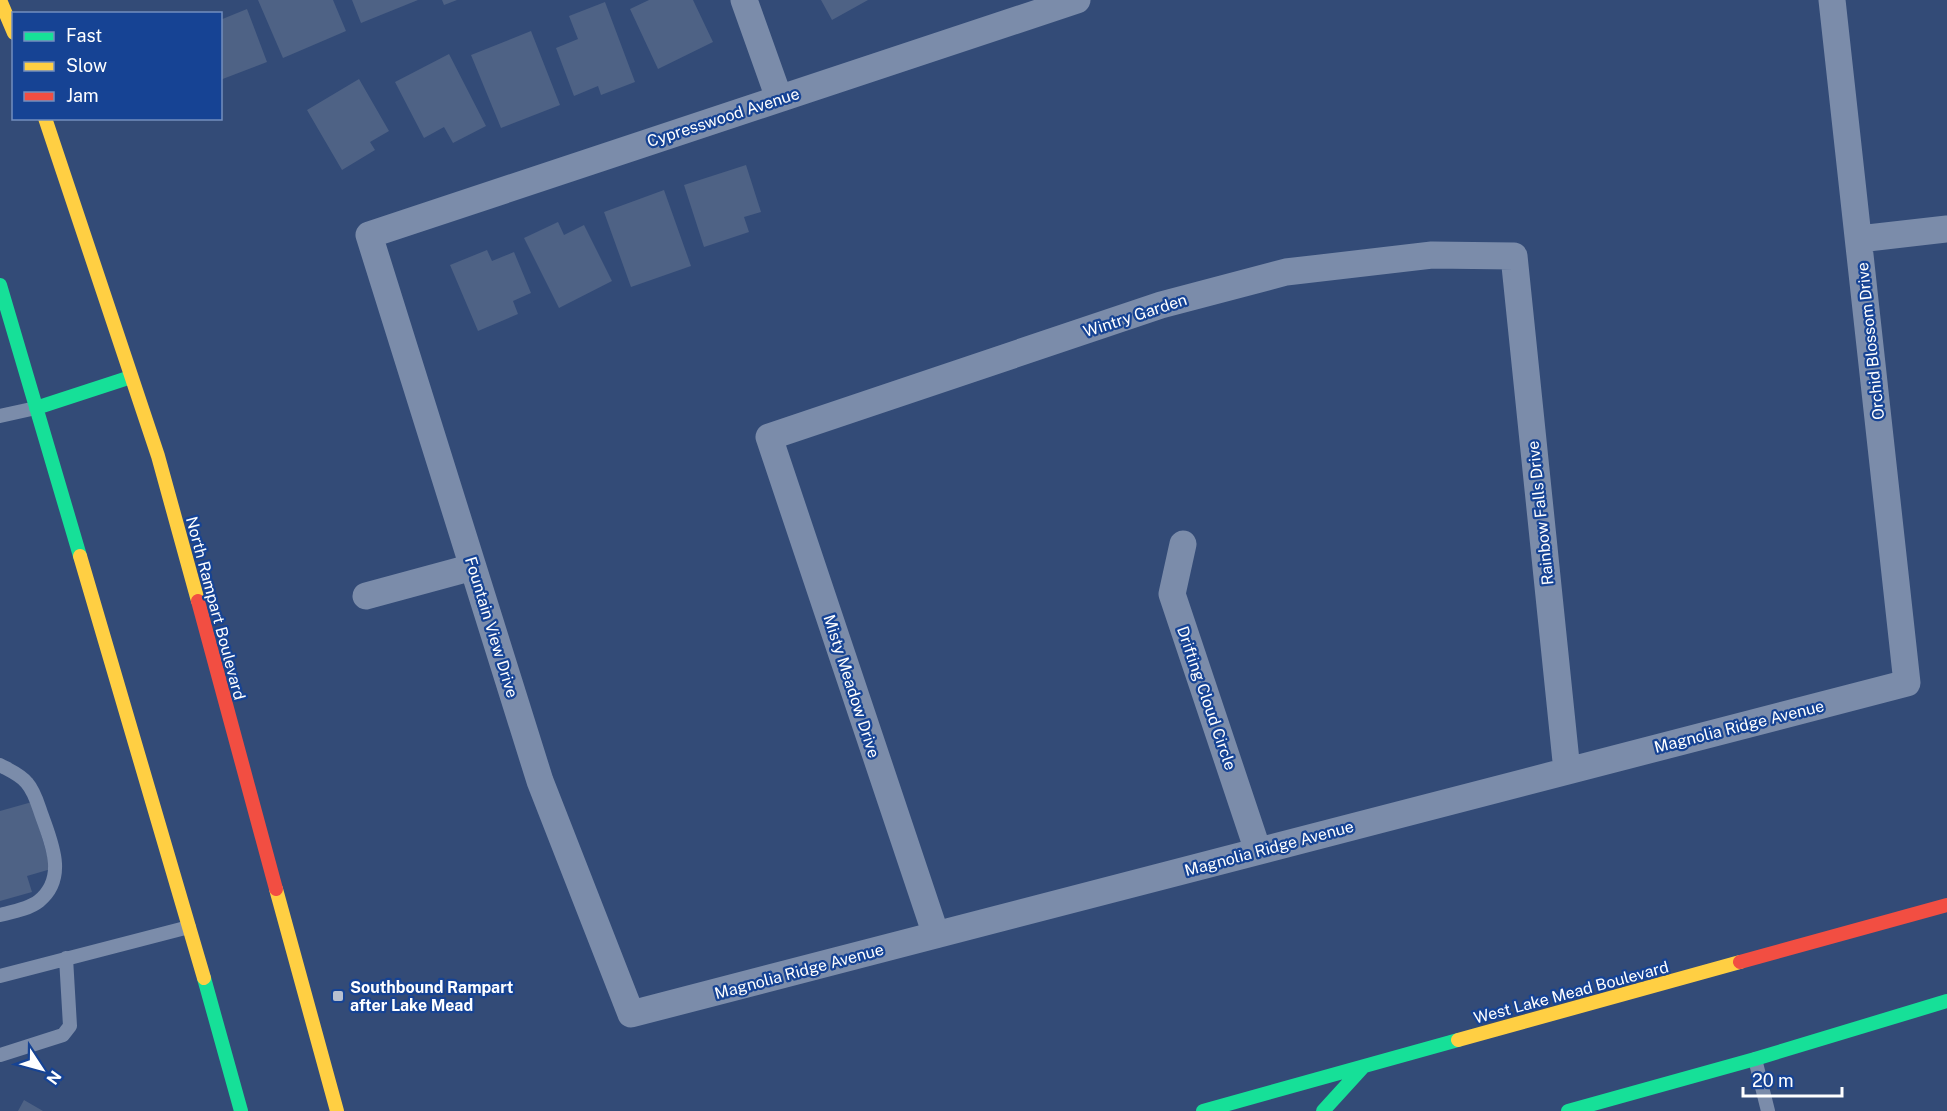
<svg xmlns="http://www.w3.org/2000/svg" width="1947" height="1111" viewBox="0 0 1947 1111" font-family="'Public Sans',sans-serif">
<rect width="100%" height="100%" fill="#334b77"/>
<path fill="#4e6285" d="M258,0h75l13,31 -63,27z
M352,0h66l-57,23z
M442,0h15l-13,5z
M649,0h44l20,42 -55,27 -28,-60z
M821,0h47l-36,20z
M605,2l30,80 -34,13 -3,-9 -24,10 -18,-48 22,-9 -9,-23z
M247,9l20,53 -47,18v-60z
M531,31l29,74 -59,23 -30,-73z
M449,54l37,72 -33,17 -9,-16 -20,11 -29,-56z
M359,79l30,52 -19,11 5,8 -33,20 -35,-60z
M746,165l15,47 -17,5 5,15 -45,15 -20,-62z
M664,190l27,76 -60,21 -27,-75z
M558,222l6,13 20,-10 28,56 -53,27 -35,-70z
M487,250l5,11 22,-9 17,41 -18,8 5,13 -40,17 -28,-66z
M32,802l19,67 -24,7 5,16 -32,9v-90z
M24,1100l19,11h-25z"/>
<g fill="none" stroke-linecap="round" stroke-linejoin="round">
<path stroke="#7b8caa" stroke-width="14" d="M0,416l36,-8
M0,765c9,5 21,10 27,18 8,9 11,22 15,33 10,28 25,62 -3,85 -10,8 -27,11 -39,14
M0,976l189,-49
M0,1055l63,-20 7,-9 -4,-68
M1755,1059l13,52"/>
<path stroke="#7b8caa" stroke-width="27" d="M744,0l35,98
M1077,0l-708,235 171,546 91,233 1276,-331 -75,-683
M1859,239l88,-10
M1183,544l-11,50 86,257
M366,596l107,-29
M936,935l-167,-498 392,-132 125,-33 146,-17 82,1 53,515"/>
<path stroke="#16e098" stroke-width="14" d="M0,285l80,271
M36,408l95,-31
M204,978l37,133
M1203,1111l255,-71
M1323,1111l41,-45
M1568,1111l187,-52 192,-58"/>
<path stroke="#ffcf43" stroke-width="14" d="M0,0l14,33
M45,118l113,338 40,145
M80,556l124,422
M276,889l61,222
M1458,1040l282,-78"/>
<path stroke="#f24e42" stroke-width="14" d="M198,601l78,288
M1740,962l207,-57"/>
</g>
<rect fill="#b8c0cf" stroke="#164394" stroke-width="2" x="332" y="990" width="12" height="12" rx="3"/>
<g text-anchor="middle" stroke-width="4.5" stroke-linejoin="round" paint-order="stroke">
<g font-size="16" fill="#fff" stroke="#164394">
<text transform="translate(723 117) rotate(-18)" y="6">Cypresswood Avenue</text>
<text transform="translate(1135 315) rotate(-18)" y="6">Wintry Garden</text>
<text transform="translate(1870 341) rotate(-96)" y="6">Orchid Blossom Drive</text>
<text transform="translate(1540 513) rotate(-96)" y="6">Rainbow Falls Drive</text>
<text transform="translate(216 608) rotate(75)" y="6">North Rampart Boulevard</text>
<text transform="translate(492 627) rotate(73)" y="6">Fountain View Drive</text>
<text transform="translate(852 686) rotate(72)" y="6">Misty Meadow Drive</text>
<text transform="translate(1207 698) rotate(71)" y="6">Drifting Cloud Circle</text>
<text transform="translate(1739 726) rotate(-14)" y="6">Magnolia Ridge Avenue</text>
<text transform="translate(1269 848) rotate(-15)" y="6">Magnolia Ridge Avenue</text>
<text transform="translate(799 971) rotate(-15)" y="6">Magnolia Ridge Avenue</text>
<text transform="translate(1571 992) rotate(-15)" y="6">West Lake Mead Boulevard</text>
</g>
<g font-size="16" font-weight="bold" fill="#fff" stroke="#164394" text-anchor="start">
<text x="350" y="993">Southbound Rampart<tspan x="350" dy="18">after Lake Mead</tspan></text>
</g>
</g>
<rect x="12" y="12" width="210" height="108" fill="#164394" stroke="#738ebf" stroke-width="1.5"/>
<rect x="24" y="32" width="30" height="9" fill="#16e098" stroke="#738ebf" stroke-width="1.5"/>
<text x="66" y="42" font-size="18" fill="#ffffff">Fast</text>
<rect x="24" y="62" width="30" height="9" fill="#ffcf43" stroke="#738ebf" stroke-width="1.5"/>
<text x="66" y="72" font-size="18" fill="#ffffff">Slow</text>
<rect x="24" y="92" width="30" height="9" fill="#f24e42" stroke="#738ebf" stroke-width="1.5"/>
<text x="66" y="102" font-size="18" fill="#ffffff">Jam</text>
<g transform="translate(42 1069) rotate(126)" stroke="#164394" stroke-width="4.5" paint-order="stroke">
<path d="M0-4.5L10 22L0 15L-10 22Z" fill="#ffffff"/>
<text y="-9" font-size="16" font-weight="bold" text-anchor="middle" fill="#ffffff">N</text>
</g>
<path d="M1743 1087v9h99v-9" fill="none" stroke="#ffffff" stroke-width="3"/>
<text x="1752" y="1087" font-size="18" fill="#ffffff" stroke="#164394" stroke-width="4.5" paint-order="stroke">20 m</text>
</svg>
